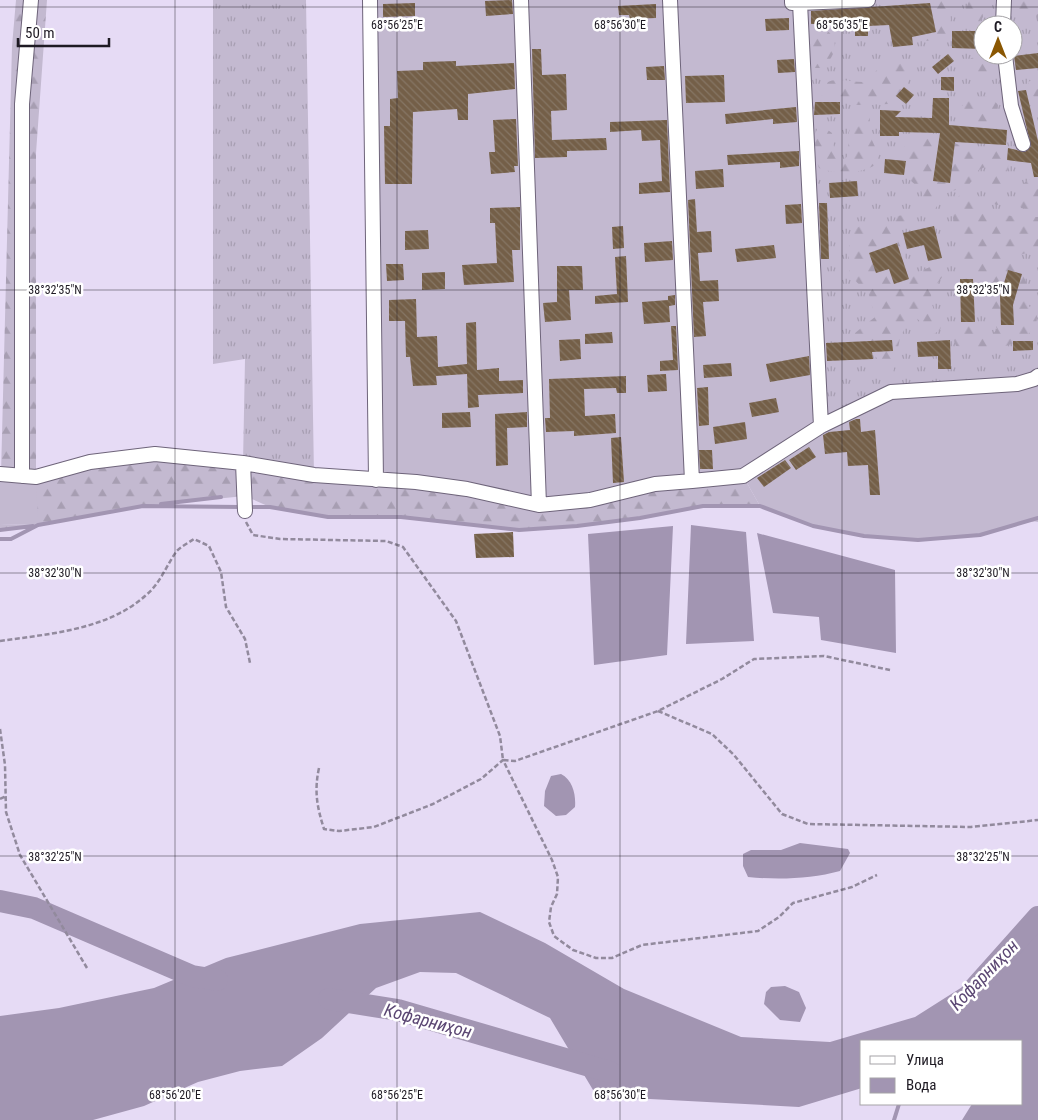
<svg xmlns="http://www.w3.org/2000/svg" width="1038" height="1120" viewBox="0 0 1038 1120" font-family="'Roboto Condensed',sans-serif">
<defs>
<pattern id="grass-tufts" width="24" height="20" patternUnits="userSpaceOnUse" patternTransform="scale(1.25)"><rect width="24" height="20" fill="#c3b9d0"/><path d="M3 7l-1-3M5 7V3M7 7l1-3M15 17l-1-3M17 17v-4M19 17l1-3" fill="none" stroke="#a79eb2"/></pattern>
<pattern id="forest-firs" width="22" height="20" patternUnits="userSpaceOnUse" patternTransform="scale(1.25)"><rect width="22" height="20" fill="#c3b9d0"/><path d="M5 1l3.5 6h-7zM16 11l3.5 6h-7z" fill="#a79eb2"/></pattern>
<pattern id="building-back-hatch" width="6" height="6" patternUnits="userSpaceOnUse" patternTransform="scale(1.25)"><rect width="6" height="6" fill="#745f48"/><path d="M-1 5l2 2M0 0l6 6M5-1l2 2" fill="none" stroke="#867665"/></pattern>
</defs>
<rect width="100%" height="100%" fill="#e6dbf5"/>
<path fill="url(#grass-tufts)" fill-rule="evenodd" d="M213,0h93l8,475 -71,-12 2,-104 -32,5z
M868,0h170v392l-217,34 -21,-423zM983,25h30v30h-30z"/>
<path fill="url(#forest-firs)" d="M16,0h31l-11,153v324l119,-23 159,21 429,1 17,30h-57l-63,12 -63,8 -58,4 -118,-13h-73l-58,-10 -25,-11 -102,10 -105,19 -38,5v-6l38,1 -37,-51 11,-428z
M935,0h7l7,7 3,20c-9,11 -15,16 -30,13l-2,-16z
M1012,0h26v26l-3,-16 -16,1 -6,-5z
M969,1l13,3 1,13 -6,8 -6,-6 -5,-10z
M811,27c29,0 30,26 11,41h-7l-6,-7 -1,-31z
M987,55l9,3c4,10 0,15 -8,20l-20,-3 -3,-6 2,-8 8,-5z
M899,59l8,2 4,5c0,16 -8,28 -22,38l-33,1 -34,-8c-2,-26 27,-14 43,-15 15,-12 12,-20 34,-23z
M1038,77v27l-9,-15 -1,-7z
M973,96l18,1 7,8 -1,10 -7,7 -10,1 -14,-5 -5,-9 3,-8z
M865,114l5,3 -1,17 9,19v10c-14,11 -43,12 -59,5 -4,-13 -10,-26 -2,-38l8,-2 7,5 3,22 3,5 7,-1 4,-5c-2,-14 -1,-25 6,-37z
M935,136l30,11 44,3 2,3 -10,48 -3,4 -4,-1 -6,-6 -2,-11 7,-11 -2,-7 -6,-2 -6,3 -6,10 -6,6 -20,7 -13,17 -7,-1 -6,-19 -11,-10 -10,-24v-6l5,-4z
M1038,176v36l-17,-4c-10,-20 -1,-24 17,-32z
M966,192c16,1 20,12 30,22l23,3h19v42c-5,-7 -12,-8 -19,-3l-1,8 8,18 -1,19c3,5 10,10 12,15 1,21 -31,32 -46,33 -12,1 -24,0 -35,-3 -4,-10 -5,-15 2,-23l16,3 12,7 7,1 4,-5 -3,-7c-20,-11 -10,-19 -16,-35 -4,-9 -11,-15 -14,-23 -4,-7 -3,-15 -5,-23 -4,-18 -16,-40 7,-49z
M904,215l6,4 2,5 -12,7 -2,10 13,30 5,2c10,-3 19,-13 28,-1 -2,7 -5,9 -9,14 -9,12 -1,26 7,36l-2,8 -8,5 -9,-2 -4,-6 1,-6 -4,-3 -8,3 -8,17 -7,35 -5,2 -7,-5 -4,-12 -23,-21 1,-4 20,-16 -6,-22 -20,-21v-36l5,-9 10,-5 13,-2 12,4 4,-2 4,-8z"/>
<path fill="#c3b9d0" d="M370,0h498l-68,3 22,423 65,-42h130l21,8v130c-21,-3 -41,11 -63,13 -54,5 -109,6 -162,-9 -18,-5 -36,-13 -53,-20l-17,-30 -204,29 -163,-25z
M0,474l36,3 2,48 -38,-1z"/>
<path fill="#a295b2" d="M691,525l55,7 8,109 -68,3z
M673,526l-6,129 -73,10 -6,-131z
M757,533l138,37 1,83 -75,-13 -2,-23 -46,-4z
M561,774c12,6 15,21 14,33l-9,8 -10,1 -12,-10 1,-15 6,-15z
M800,843l48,6 2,4 -10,18c-29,8 -62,9 -92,6l-5,-11v-12l8,-4h30z
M480,912l65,31 79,46 117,48 89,5 85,-25 82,-52 41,-43v198h-76l10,-16h50v-63h-160v47l-63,19 -149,-8 -51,1 -49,-82 -94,-45 -36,-1 -44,16 -54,50 -40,28 -42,5 -42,11 -54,24 -51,14h-93v-104l59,-8 95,-20 72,-30 134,-34z
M785,986l14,6 7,16 -6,14 -20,-2 -16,-16 2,-12 5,-5z"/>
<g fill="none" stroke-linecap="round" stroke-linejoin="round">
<path stroke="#a295b2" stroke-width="4" d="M161,504l60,-7
M248,507h22l58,10h73l118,13 58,-4 63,-8 63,-12h57l53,20 51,10 54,4 62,-5 58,-17
M0,530l33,-4
M0,539h11l27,-14 105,-19 98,1
M894,1120l5,-16"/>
<path stroke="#a295b2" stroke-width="22" d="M0,901l34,7 158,68 25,4
M972,991l66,-74
M329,999l69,11 212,62"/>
</g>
<path fill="url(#building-back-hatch)" d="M512,0l1,14 -27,2 -1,-15z
M415,3v13l-32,1v-13z
M930,3l6,29 -24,5 1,8 -20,2 -4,-22 -21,1v10h-13v-12h-44v-13z
M656,4v14l-26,1 -1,-4h-10l-1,-9z
M789,18v12l-23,1 -1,-12z
M952,31h31v18l-31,-1z
M532,49h9l1,26 24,-1 1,36 -16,1 1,29 54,-2 1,12 -40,1v6l-32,1z
M1038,53v15l-22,2 -2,-14z
M948,54l6,7 -16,13 -6,-7z
M794,59l1,13 -17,1 -1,-13z
M456,61v5l58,-3 1,26 -47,5v26h-10l-1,-11 -44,3 -1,72h-27l-1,-58h6v-27l8,-1 -1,-27 26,-1v-8z
M664,66l1,14h-18l-1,-13z
M724,75l1,27 -39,1 -1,-27z
M941,77h13v14l-13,-1z
M904,87l10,8 -8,9 -10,-8z
M1026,90l12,51v36h-4l-3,-14 -24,-3 1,-12 17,4 6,-6 -13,-55z
M933,98h16v27l58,5 -1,15 -51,-3 -5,41 -17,-2 7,-48 -41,-1v4h-19v-26l21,1 -6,6 37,1z
M815,102h25v12l-26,1z
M796,107l1,15 -24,2v-5l-47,5 -1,-10z
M516,119l2,47h-4l1,6 -24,2 -2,-22h6l-2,-32z
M667,120l3,72 -31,2v-11l23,-2 -2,-41 -18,1 -1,-11 -31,2v-10z
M799,151v15l-19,2v-6l-52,3 -1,-10z
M885,159l21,2 -2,14 -20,-2z
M723,169l1,18 -28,2 -1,-18z
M857,181l1,15 -28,2 -1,-15z
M695,199l2,33 14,-1 1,21 -14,1 2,28 18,-1 1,21 -16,1 3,34 -12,1 -6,-137z
M819,203h8l2,56h-8z
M801,204l1,19 -16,1 -1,-19z
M520,207v43h-8l2,32 -50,3 -2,-20 35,-2 -2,-40h-5v-15z
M623,226l1,22 -11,1 -1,-22z
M934,226l8,32 -14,3 -4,-16 -17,4 -4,-16z
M428,230l1,19 -24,1v-19z
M672,241l1,19 -28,2 -1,-19z
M897,243l12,36 -15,5 -5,-15 -13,4 -7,-20z
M774,245l2,13 -39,4 -2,-13z
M626,256l2,46 -33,2v-8l22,-2 -2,-37z
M386,264h17l1,16 -17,1z
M557,266h25l1,24h-14l2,30 -26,2 -2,-19 14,-1z
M1008,270l14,4 -9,31 1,20h-13l-1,-29z
M445,272v17l-23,1v-17z
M960,279h13l2,43h-14z
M675,295v10l-6,1 1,16 -26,2 -2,-22 26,-2v2v-6z
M416,299l1,38 20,-1 1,31 29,-3 -1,-41 10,-1 1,48 22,-2v13l24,-1v13l-45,2 1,12 -11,1 -1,-34 -31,2 1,9 -24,1 -3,-29h-4l-1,-36h-16v-21z
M671,326h5l2,44 -18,1v-10l13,-1z
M612,332l1,11 -28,1v-10z
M580,339l1,20 -21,2 -1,-21z
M892,340l1,11 -21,1 1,7 -46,2 -1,-18z
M950,340l1,29h-13v-13l-20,1 -1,-15z
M1013,341h20v9l-20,1z
M809,356l1,19 -40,7 -4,-18z
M731,363l1,13 -28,2 -1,-13z
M666,374l1,17 -19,1 -1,-17z
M626,376v17h-9l-1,-5 -32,1 1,27 30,-2 1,19 -42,3v-5l-28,1 -1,-14h5l-1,-39z
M708,387l1,38 -10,1 -2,-38z
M776,398l3,14 -27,5 -3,-14z
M470,412l1,15 -29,1v-15z
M527,412v15l-20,1 1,37 -12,1 -1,-52z
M856,419h4l1,13 14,-2 5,65h-10l-2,-30 -20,1 -1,-14 -22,2 -2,-19 6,-3 21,-2 -1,-8z
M745,422l2,17 -32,5 -2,-17z
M621,437l3,45 -11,1 -2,-45z
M809,447l7,10 -20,13 -7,-10z
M699,450h13l1,19h-13z
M785,460l6,8 -27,19 -7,-9z
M513,532l1,25 -38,1 -2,-24z"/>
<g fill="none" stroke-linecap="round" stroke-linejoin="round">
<defs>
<path id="minor" d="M370,0l6,480
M670,0l22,481 51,-5 78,-50 70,-34 126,-8 17,-5 4,-3
M792,0v3h8l21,423
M800,3l68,-3
M1003,25l1,-25
M1005,55l6,51 12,38
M243,463l2,48
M0,474l36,3 54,-15 65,-8 88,9 71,12 102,7 51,7 72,16 -18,-505
M22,476v-372l9,-104
M539,505l51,-5 65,-16 37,-3"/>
</defs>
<use href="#minor" stroke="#6e647a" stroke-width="16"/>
<path stroke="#928a9d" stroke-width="2.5" stroke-dasharray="5 2.5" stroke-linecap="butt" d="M246,522l7,13 27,4 106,2 17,6 53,74 44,115 3,24 12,1 143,-50 64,-32 32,-20 70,-3 66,14
M0,641c48,-7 107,-11 145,-45 15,-12 20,-28 31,-44 4,-5 12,-9 18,-13l15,7 12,26 5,35 19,32 5,24
M658,711l54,23 22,21 48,59 26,10 163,3 67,-7
M0,729l5,36 1,47 14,43 67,113
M319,768c-5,23 -2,39 5,61l15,2 35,-4 59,-23 48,-25 22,-19 49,100 6,17 -1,17 -6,13 -2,15 5,14 19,14 23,8h16l30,-13 116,-14 21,-14 14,-14 59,-16 25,-12
M0,799l6,-3"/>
<use href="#minor" stroke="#fff" stroke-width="14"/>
</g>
<path fill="none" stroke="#1e1a23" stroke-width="1" stroke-opacity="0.45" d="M175,0v1120M397,0v1120M620,0v1120M842,0v1120M0,7h1038M0,290h1038M0,573h1038M0,856h1038"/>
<g text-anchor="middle" stroke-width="5" stroke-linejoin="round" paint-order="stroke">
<g font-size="18" font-style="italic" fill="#5b4773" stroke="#fff">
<text transform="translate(984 975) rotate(-46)" y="6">Кофарниҳон</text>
<text transform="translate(428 1021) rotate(15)" y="6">Кофарниҳон</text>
</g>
</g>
<g font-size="12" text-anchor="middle" fill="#1e1a23" stroke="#fff" stroke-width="5" stroke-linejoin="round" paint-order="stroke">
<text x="397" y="29">68°56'25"E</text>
<text x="620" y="29">68°56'30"E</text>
<text x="842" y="29">68°56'35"E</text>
<text x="55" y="294">38°32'35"N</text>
<text x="983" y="294">38°32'35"N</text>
<text x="55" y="577">38°32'30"N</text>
<text x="983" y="577">38°32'30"N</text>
<text x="55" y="861">38°32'25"N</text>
<text x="983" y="861">38°32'25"N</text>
<text x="175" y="1099">68°56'20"E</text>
<text x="397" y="1099">68°56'25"E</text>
<text x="620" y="1099">68°56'30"E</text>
</g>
<rect x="860" y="1040" width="162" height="65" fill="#ffffff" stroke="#a5a3a7"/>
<rect x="870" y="1056" width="25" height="8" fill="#ffffff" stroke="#a5a3a7"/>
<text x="906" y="1065" font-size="15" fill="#1e1a23">Улица</text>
<rect x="870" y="1078" width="25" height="15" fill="#a295b2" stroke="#a5a3a7"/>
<text x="906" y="1090" font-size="15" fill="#1e1a23">Вода</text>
<g transform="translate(998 40)"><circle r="24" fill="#ffffff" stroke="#a5a3a7"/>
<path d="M0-4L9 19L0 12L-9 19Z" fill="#8a5702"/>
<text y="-8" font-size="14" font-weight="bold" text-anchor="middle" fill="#1e1a23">С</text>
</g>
<path d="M18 38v8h91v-8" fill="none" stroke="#1e1a23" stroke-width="2.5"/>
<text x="25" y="38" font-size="15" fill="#1e1a23" stroke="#ffffff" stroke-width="4" paint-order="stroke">50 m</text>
</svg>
